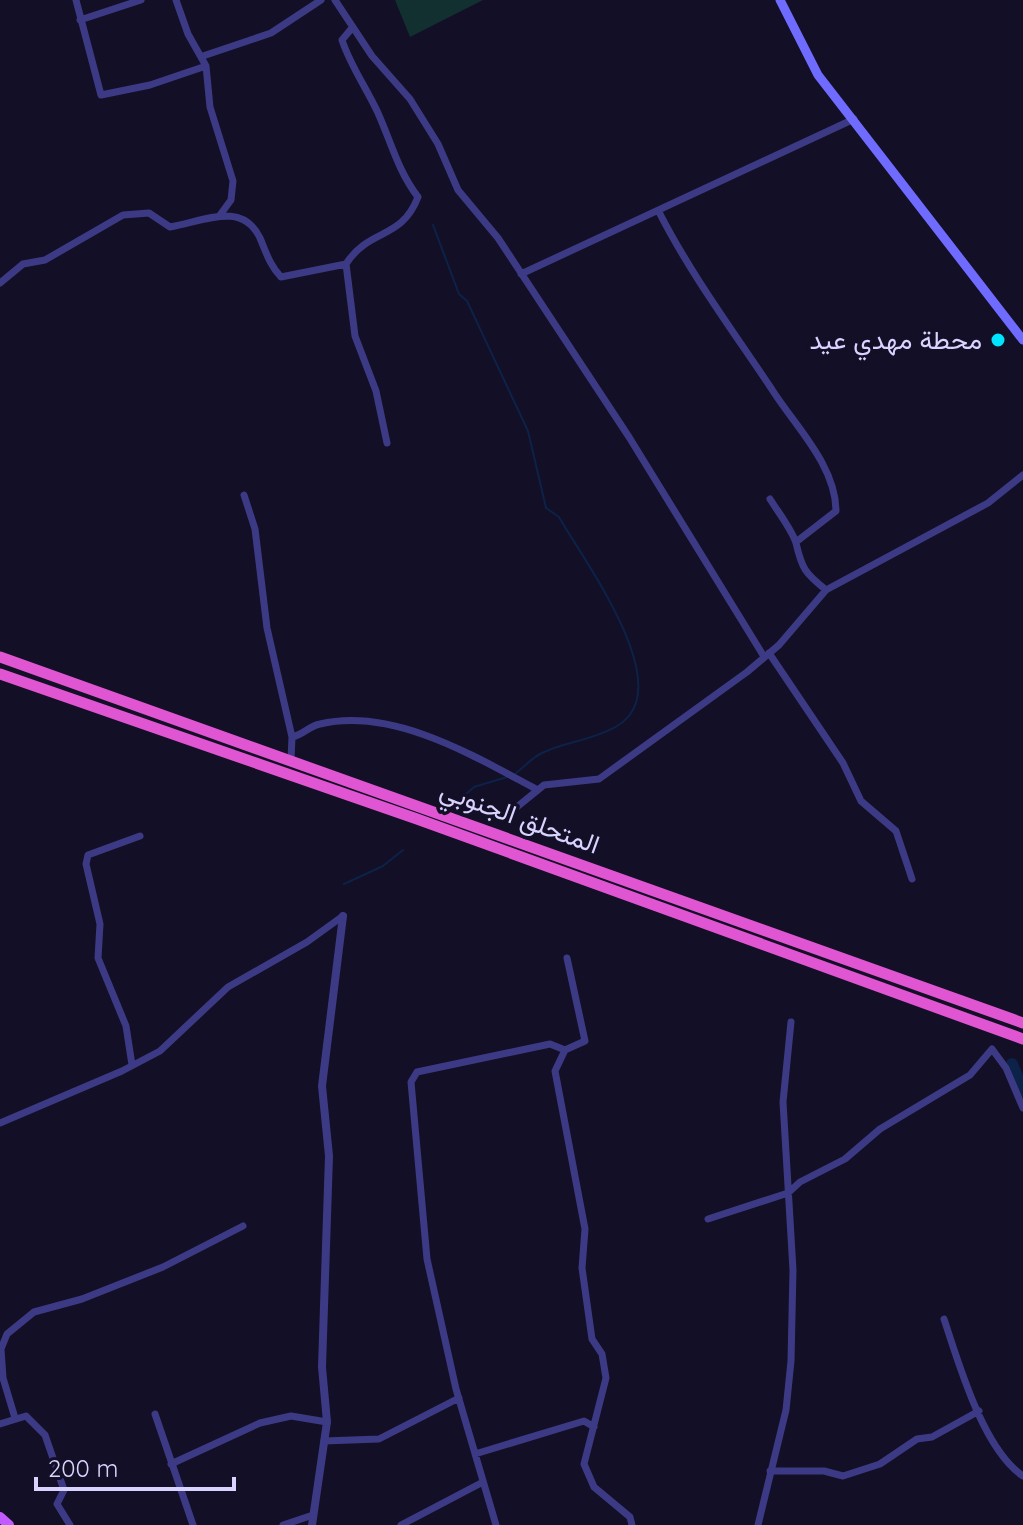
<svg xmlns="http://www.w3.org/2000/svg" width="1023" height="1525" viewBox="0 0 1023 1525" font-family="Quicksand,Vazirmatn,sans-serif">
<rect width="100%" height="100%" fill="#130f26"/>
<path fill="#12302f" d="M395,0h88l-73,37z"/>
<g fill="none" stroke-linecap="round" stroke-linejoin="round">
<path stroke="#0c2248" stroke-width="2" d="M433,225l26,69 8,7 61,130 18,77 13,9c24,43 122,172 58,209 -23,14 -53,16 -75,27 -10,4 -19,16 -29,22
M465,795l9,-8 33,-10
M344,884l39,-18 20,-16"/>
<path stroke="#0c2248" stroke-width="12" d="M1012,1064l11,27"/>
<path stroke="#3d3a85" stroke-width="7" d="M76,0l25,95 49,-10 56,-19
M176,0l12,34 18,32 4,41 23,74 -2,19 -11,15
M335,0l37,56 38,43 28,45 20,46 40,48 131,199 134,218
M80,20l61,-20
M352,28l-10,12c9,27 24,47 36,73 13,29 20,58 40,84 -17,44 -48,30 -72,67l9,72 21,55 11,52
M203,56l68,-23 50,-33
M659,212c31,61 74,119 112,176 23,37 65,77 65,123l-40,31
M521,274l333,-155
M0,283l23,-19 22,-4 78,-45 26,-2 21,14c32,-5 72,-27 90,11 6,14 10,28 21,39l65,-13
M244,495l11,34 12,99 25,109 -1,23
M770,499c8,13 22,31 26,44 6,26 9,30 30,47
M769,653l74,110 18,38 35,30 16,48
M292,737c11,-2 17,-11 28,-13 73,-17 154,32 216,65
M507,815l37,-30 55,-6 148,-107 32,-27 47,-55 162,-87 35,-28
M567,958l18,83 -20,9 -10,21 30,158 -3,39 10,71 10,15 4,24 -22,86 10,23 36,30 2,8
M132,1065l-6,-39 -28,-68 2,-34 -14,-60 2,-9 52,-19
M0,1123l122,-52 38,-20 68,-64 79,-45 36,-26
M708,1219l80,-26 12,-11 45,-23 35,-30 90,-54 22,-26 14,19 17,40
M944,1319c15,45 39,130 79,157
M155,1414l38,111
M15,1418l-12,-40 -2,-29 6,-15 27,-22 48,-13 81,-32 80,-41
M0,1424l26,-8 19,19 19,55 -7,14 13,21
M324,1441l55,-2 80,-41
M475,1454l109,-33 10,6
M171,1464l89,-41 31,-7 36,6
M770,1471h54l19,5 37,-12 37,-25 15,-2 47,-26
M283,1525l30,-10
M401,1525l82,-43
M496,1525l-40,-136 -29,-130 -16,-177 6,-10 133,-28 15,6
M758,1525l28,-115 5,-49 2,-91 -10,-168 8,-80"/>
<path stroke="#3d3a85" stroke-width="8" d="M312,1525l15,-103 -5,-55 7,-211 -7,-70 21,-170"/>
<path stroke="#6f6bff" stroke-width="9" d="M780,0l38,75 205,265"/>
<path stroke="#c25bff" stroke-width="10" d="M0,1517l9,8"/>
<path stroke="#e055d1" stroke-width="11" d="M0,657l1023,366
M0,674l417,145 606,220"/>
</g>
<circle fill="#00e5ff" stroke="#130f26" stroke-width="3" cx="998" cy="340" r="8"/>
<g text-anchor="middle" stroke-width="7" stroke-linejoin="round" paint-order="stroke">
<g font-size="26" fill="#d9d4ff" stroke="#130f26" text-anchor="end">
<text x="982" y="349">محطة مهدي عيد</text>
</g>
<g font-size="26" fill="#d9d4ff" stroke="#130f26">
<text transform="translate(520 817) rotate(20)" y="9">المتحلق الجنوبي</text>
</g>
</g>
<path d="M36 1477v12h198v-12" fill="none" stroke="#d9d4ff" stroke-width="4"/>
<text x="48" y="1477" font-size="24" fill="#d9d4ff" stroke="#130f26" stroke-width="6" paint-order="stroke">200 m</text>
</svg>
